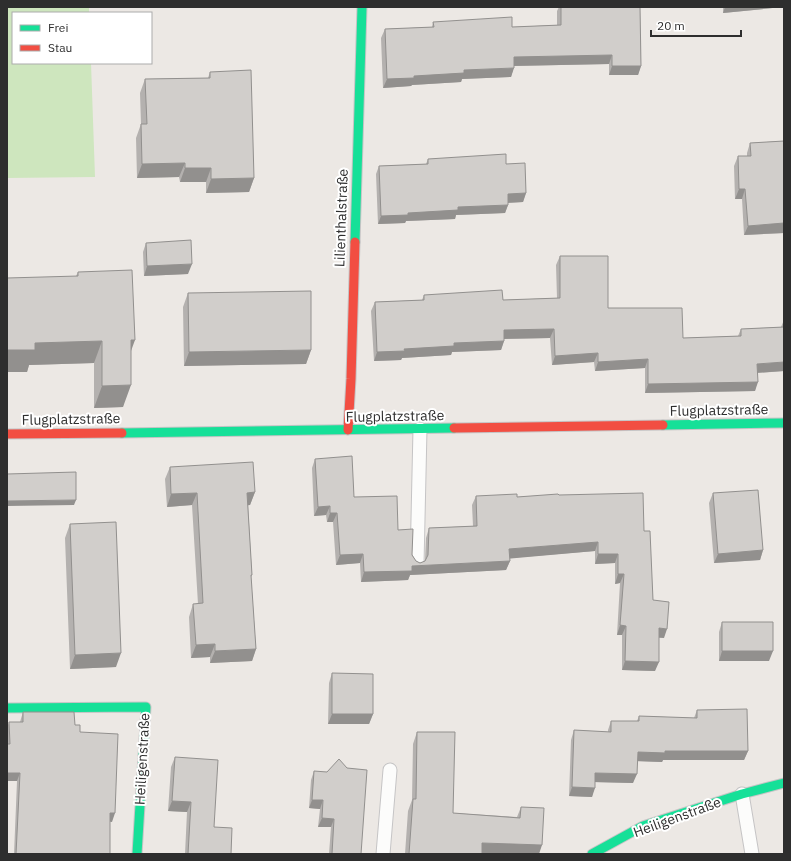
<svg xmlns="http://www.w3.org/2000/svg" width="791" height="861" viewBox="0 0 791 861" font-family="'IBM Plex Sans',sans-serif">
<rect width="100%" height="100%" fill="#ece8e4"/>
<path fill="#cee6be" d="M7,7h82v6h-76v50h78l4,114 -88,1z"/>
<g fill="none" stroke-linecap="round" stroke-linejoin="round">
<defs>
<path id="lane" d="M417,564l3,-135
M742,794l10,60
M383,854l7,-84"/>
<path id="fast" d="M355,242l7,-235
M663,425l121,-2
M122,433l332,-5
M7,708l139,-1 -9,147
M592,854l51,-28 99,-32 42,-11"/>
<path id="jam" d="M454,428l209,-3
M348,430l3,-51 4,-137
M7,434l115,-1"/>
</defs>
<use href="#lane" stroke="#c5c4c5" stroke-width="15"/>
<use href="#fast" stroke="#c5c4c5" stroke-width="11"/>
<use href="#jam" stroke="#c5c4c5" stroke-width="11"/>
<use href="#lane" stroke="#fcfcfb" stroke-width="13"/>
<use href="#fast" stroke="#16e098" stroke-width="9"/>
<use href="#jam" stroke="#f24e42" stroke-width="9"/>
</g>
<path fill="#b4b1af" d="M559,7h81l1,59 -3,9h-29v-11l-95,2 -3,11 -49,2 -1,3 -49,3 -1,1 -28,2 -2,-50 4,-9 47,-2 1,-5 79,5 45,-2v-14z
M723,7h60l-60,6z
M210,72l44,106 -5,14 -43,1v-11h-26l-1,-5 -42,1 -1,-40 5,-14 -1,-31 5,-14 63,-1z
M784,141v92l-40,2 -2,-36h-7l-1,-33 4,-10h9v-3l3,-10z
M428,159l78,5 20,29 -3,9 -15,1v2l-3,8 -49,2 -1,4 -49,2 -1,2 -27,1 -2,-50 3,-8 47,-2z
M146,243l42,31 -44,2 -1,-24z
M560,256l48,52 75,30 55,-2 3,-7 40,-2 3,-7v51l-26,2 -3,18 -110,2v-25l-50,3 -1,-9 -42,3 -2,-27 -46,1v2l-3,9 -49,2 -1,3 -49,3 -1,2 -27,1 -3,-50 4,-9 47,-2 2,-5 79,5 54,-2 -1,-33z
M78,272l53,78 -8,57 -29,1v-45l-65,2 -2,7h-20l69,-96z
M188,293l123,57 -5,14 -122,2 -1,-59z
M315,459l39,38 44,33 18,31 4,2 5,-2 1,-23 3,-10 44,-2 -1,-21 4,-9 41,1 42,-2 85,36 9,69 11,38h-5l-4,33 -33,-1v-35h-5l3,-52 -5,1v-21l-20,1v-13l-85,7v3l-4,9 -96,5 -2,5 -47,2 -1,-19 -24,2 -3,-43h-6l-1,-7 -12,1 -2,-48z
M170,467l85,25 -5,13h-2l4,70 -1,2 5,72 -4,12 -42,2v-6l-19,1 -2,-41 4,-13h5l-6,-99 -25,2 -2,-28z
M713,493l50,57 -3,10 -46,3 -5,-60z
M70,524l46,143 -46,2 -5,-131z
M722,622l47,39h-50v-29z
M332,673l41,41 -4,10h-41l1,-41z
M697,710l51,41 -4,9h-81l-1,2 -25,-1 -4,22 -38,-1 -3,15 -23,-1 2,-56 3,-10 34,2v-2l3,-9h26l2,-5 55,2z
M23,712l52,13 5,7 32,90 -2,-1v33h-96l3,-73h-10v-53l2,-6h11z
M417,732l36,81 64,4 4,-10 18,47h-134l3,-43 4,-11 1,-56z
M175,757l39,70 17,27h-46l2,-42 -19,-1 3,-44z
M314,771l47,83h-32l2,-27h-13l2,-18 -11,-1 2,-28z"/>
<path fill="#92908e" d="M648,7h25v1z
M725,7h58l-60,6z
M612,55l-3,9 -99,2 4,-9z
M612,66h29l-3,9h-29z
M514,68l-3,9 -49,2 -1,3 -49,3 -1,1 -28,2 4,-9 77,-9z
M185,163l-6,14 -42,1 5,-14z
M185,168h26l-5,14h-26z
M254,178l-5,14 -43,1 5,-14z
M739,189h6l-3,10h-7z
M526,193l-3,9 -18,1 3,-9z
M508,205l-3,8 -49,2 -1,4 -49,2 -1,2 -27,1 3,-8 77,-9z
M784,223v10l-40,2 4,-9z
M192,264l-4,10 -44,2 3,-10z
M554,329l-4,9 -49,1 3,-9z
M131,340h4l-8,22z
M102,341l-8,22 -65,2 -2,7h-20v-22l28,-7z
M504,341l-3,9 -49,2 -1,3 -49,3 -1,2 -27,1 3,-9 77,-9z
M311,350l-5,14 -122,2 5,-14z
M598,353l-4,9 -42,3 3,-9z
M648,359l-3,9 -50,3 3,-9z
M784,362v9l-30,2 3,-9z
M758,382l-3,9 -110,2 3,-9z
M131,385l-8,22 -29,1 8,-22z
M255,492l-5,13 -7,1 4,-13z
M197,493l-5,12 -25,2 4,-13z
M76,500l-2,5 -67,1v-5z
M330,506l-4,9 -12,1 4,-9z
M330,513h7l-4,9h-6z
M598,542l-3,9 -89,8 3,-10z
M763,550l-3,10 -46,3 4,-9z
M363,554l-3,9 -24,2 4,-10z
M598,554h20l-3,9 -20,1z
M510,561l-4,9 -96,5 -2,5 -47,2 3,-10 48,-6z
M618,574h6l-4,9 -5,1z
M620,625l6,1 -4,9h-5z
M659,628l8,1 -3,9 -8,-1z
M215,644l-5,13 -19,1 5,-13z
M256,649l-4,12 -42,2 5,-12z
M722,651h51l-4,10h-50z
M121,653l-5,14 -46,2 5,-14z
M625,661l34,1 -4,9 -33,-1z
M332,714h41l-4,10h-41z
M665,751h83l-4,9h-81l-1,2 -28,-1 4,-9z
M7,773h13l-3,8h-10z
M595,773l42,1 -4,9 -41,-1z
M572,787l23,1 -3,9 -23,-1z
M312,800h11l-3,9 -11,-1z
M172,801l19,1 -4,10 -19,-1z
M110,813h5l-3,9 -5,-1z
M322,818l12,1 -3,8h-13z
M482,843l60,2 -3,9h-60z"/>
<path fill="#d1cecb" stroke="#92908e" d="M561,7h79l1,59h-29v-11l-98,2v11l-50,2v3l-50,3v2l-27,1 -2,-50 49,-2 -1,-5 79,-5v10l49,-2z
M251,70l3,108 -43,1v-11h-26v-5l-43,1 -1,-40h6l-2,-45 65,-1v-6z
M784,141v82l-36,3 -3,-37h-6l-1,-33h13l-1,-13z
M506,154v10l19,-1 1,30 -18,1v11l-50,2v3l-50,3v2l-27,1 -2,-50 49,-2v-5z
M191,240l1,24 -45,2 -1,-23z
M560,256h48v52h74l1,30 58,-2v-7l43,-2v-7v42l-27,2 1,18 -110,2v-25l-50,3v-9l-43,3 -1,-27 -50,1v11l-50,2v3l-50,3 1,2 -28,1 -2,-50 49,-2v-5l78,-5 1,10 57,-2z
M132,270l3,70h-4v45l-29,1v-45l-67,2v7h-28v-72l71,-2v-4z
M311,291v59l-122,2 -1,-59z
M352,456l2,41 43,-1 1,34 15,-1 -1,26 4,6 4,2 5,-2 3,-6 1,-27 48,-2 -1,-30 41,-2v3l41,-3 1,1 84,-2 1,38h6l3,69 16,2 -2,27 -8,-1v34l-34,-1 1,-35 -6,-1 4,-51h-6v-20h-20v-12l-89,7 1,12 -98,5v5l-48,1 -1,-18 -23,1 -3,-42h-7v-7l-12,1 -3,-48z
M253,462l2,30 -8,1 5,82h-1l5,74 -41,2v-7l-19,1 -3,-41 10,-1 -6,-110 -26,1 -1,-27z
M76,472v28l-69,1v-27z
M758,490l5,60 -45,4 -5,-61z
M116,522l5,131 -46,2 -5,-131z
M722,622h51v29h-51z
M332,673l41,1v40h-41z
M747,709l1,42h-83v2l-27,-1 -1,22 -42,-1v15l-23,-1 2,-57 37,2v-11h28v-5l58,2v-8z
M23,712h51l1,13h5v7l38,2 -3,79h-5v41h-94l4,-81h-13v-29h3l-1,-22h14z
M417,732h38l-2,81 67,5 1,-11 23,1 -2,37 -60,-2v11h-73l4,-55h3z
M175,757l43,3 -4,67 18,1 -1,26h-43l3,-52 -19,-1z
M339,759l8,9 20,2 -6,84h-29l2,-35 -12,-1 1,-18h-11l2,-29 13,1z"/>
<g text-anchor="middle" stroke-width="4" stroke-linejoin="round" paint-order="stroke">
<g font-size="14" fill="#2e2e2e" stroke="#fff">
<text transform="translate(341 218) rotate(-88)" y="5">Lilienthalstraße</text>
<text transform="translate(719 410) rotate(-1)" y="5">Flugplatzstraße</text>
<text transform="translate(395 416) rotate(-1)" y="5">Flugplatzstraße</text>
<text transform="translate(71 419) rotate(-1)" y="5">Flugplatzstraße</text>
<text transform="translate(142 759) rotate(-87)" y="5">Heiligenstraße</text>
<text transform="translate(677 817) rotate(-20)" y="5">Heiligenstraße</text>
</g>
</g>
<rect width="791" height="861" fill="none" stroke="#2e2e2e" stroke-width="16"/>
<rect x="12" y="12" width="140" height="52" fill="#ffffff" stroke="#ababab"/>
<rect x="20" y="25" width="20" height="6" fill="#16e098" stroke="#ababab"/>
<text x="48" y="32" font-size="12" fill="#2e2e2e">Frei</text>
<rect x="20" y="45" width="20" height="6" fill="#f24e42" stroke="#ababab"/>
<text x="48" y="52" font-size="12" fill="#2e2e2e">Stau</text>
<path d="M651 30v6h90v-6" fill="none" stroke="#2e2e2e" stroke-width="2"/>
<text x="657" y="30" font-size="12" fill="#2e2e2e" stroke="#ffffff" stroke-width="3" paint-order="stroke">20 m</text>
</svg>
